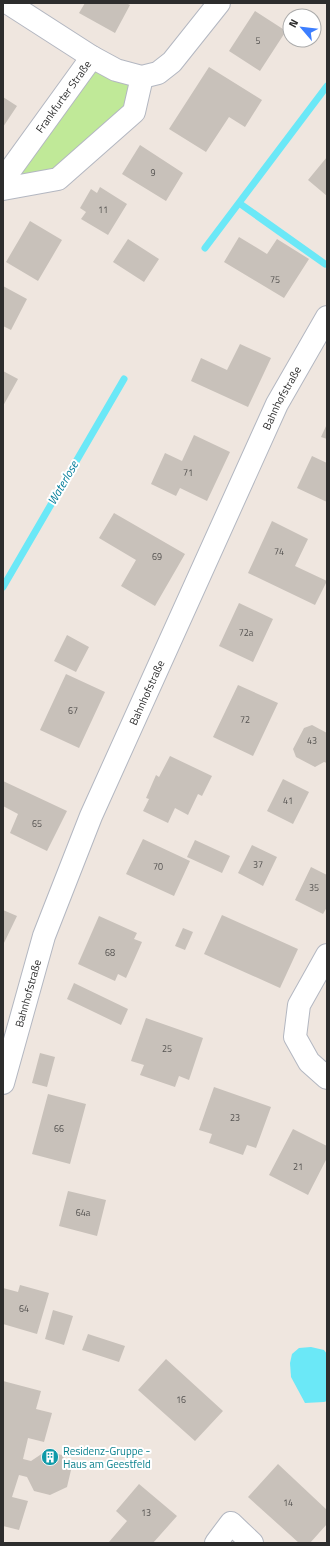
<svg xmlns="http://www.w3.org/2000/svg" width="330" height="1546" viewBox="0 0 330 1546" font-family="'Titillium Web',sans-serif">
<rect width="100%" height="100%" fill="#efe6df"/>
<path fill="#c0e998" d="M91,67l43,19 -6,22 -76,64 -44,8z"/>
<path fill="#6be8f7" d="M311,1347l13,3 3,4v47l-3,1 -19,1 -14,-26 -1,-14 2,-9 7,-6z"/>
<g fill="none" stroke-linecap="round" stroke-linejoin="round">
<path stroke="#6be8f7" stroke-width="7" d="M239,203l86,61
M205,248l122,-162
M3,587l121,-208"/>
</g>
<path fill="#c8c1ba" d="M85,3h41l4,2 -15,28 -36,-20z
M255,11l31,20 -26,40 -31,-20z
M209,67l53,33 -17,27 -16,-10 -23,35 -37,-23z
M3,97l14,9 -14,21z
M140,145l43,28 -17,28 -44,-27z
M327,157v39l-19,-16z
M100,187l27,17 -19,31 -27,-16 5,-7 -6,-4 11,-19 6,4z
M30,221l32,19 -24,41 -32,-19z
M239,237l28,17 10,-15 32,20 -25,39 -60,-36z
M128,239l31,20 -15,23 -31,-20z
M3,286l24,13 -16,31 -8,-4z
M240,344l31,14 -23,49 -57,-26 10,-23 26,12z
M3,371l15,8 -15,27z
M327,424v15l-6,-2z
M194,435l36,17 -23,49 -27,-13 -4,8 -25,-12 14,-31 17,8z
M312,456l15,7v39l-30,-14z
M114,513l71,41 -30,52 -34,-20 15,-26 -37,-22z
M272,521l36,18 -13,27 32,15 -12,24 -67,-32z
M239,603l34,16 -20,43 -34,-16z
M67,635l22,12 -13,25 -22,-11z
M66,674l39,18 -26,56 -39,-18z
M238,685l40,18 -25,53 -40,-19z
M312,725l15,8v30l-3,-1 -9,5 -19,-10 -3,-8 11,-21z
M170,756l42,20 -10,20 -4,-2 -10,21 -13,-7 -7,15 -25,-12 6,-12 -3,-1 10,-23 3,2z
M283,779l26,13 -16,32 -26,-13z
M3,781l64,30 -20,40 -37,-18 8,-19 -15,-8z
M143,839l47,22 -16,35 -48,-22z
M195,840l35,16 -8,17 -35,-16z
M252,845l25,12 -14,29 -25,-13z
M311,867l16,8v32l-4,7 -28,-14z
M3,910l14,6 -14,29z
M222,915l76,34 -18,39 -76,-34z
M99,916l38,17 -3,6 8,3 -16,36 -8,-4 -3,7 -37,-17z
M183,928l10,4 -8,18 -10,-4z
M74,983l54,26 -7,16 -54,-26z
M146,1018l57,20 -14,42 -10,-4 -4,11 -35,-12 4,-10 -13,-4z
M40,1053l15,4 -8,30 -15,-4z
M214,1087l57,20 -15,41 -9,-3 -4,10 -34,-12 3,-9 -13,-4z
M48,1094l38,10 -16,60 -38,-10z
M293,1129l34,17v12l-19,37 -39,-20z
M68,1191l38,9 -9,36 -38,-10z
M20,1285l29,8 -12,41 -34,-10v-36l15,4z
M53,1310l20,6 -9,29 -19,-6z
M88,1334l37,12 -6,16 -37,-12z
M166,1359l57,52 -28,30 -57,-51z
M3,1381l38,10 -5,18 16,4 -8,29 -16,-4 -5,21 8,2 15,-10 16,4 9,15 -4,17 -17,8 -16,-4 -7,-14 -8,-2 -7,22 16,4 -9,29 -16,-4z
M278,1464l49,46v14l-17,19h-11l-51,-46z
M139,1484l38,32 -24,27h-42l-2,-1 18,-21 -11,-10z"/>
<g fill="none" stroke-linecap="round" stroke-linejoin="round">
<defs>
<g id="minor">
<path d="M8,3l84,54 24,13 26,7 16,-4 14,-11 47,-59"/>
<path id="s1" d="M3,180l89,-123"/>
<path d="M3,189l55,-10 76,-67 8,-35"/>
<path d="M327,955l-28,50 -4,32 14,25 18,16"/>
<path id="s2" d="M3,1083l41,-147 47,-120 186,-412 50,-87"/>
<path d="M216,1543l15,-20 21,20"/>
</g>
</defs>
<use href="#minor" stroke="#b3b7c1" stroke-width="24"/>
<use href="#minor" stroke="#fff" stroke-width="22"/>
</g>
<defs>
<symbol id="building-disc" viewBox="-11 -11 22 22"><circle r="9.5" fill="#0f9aa8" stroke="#fff"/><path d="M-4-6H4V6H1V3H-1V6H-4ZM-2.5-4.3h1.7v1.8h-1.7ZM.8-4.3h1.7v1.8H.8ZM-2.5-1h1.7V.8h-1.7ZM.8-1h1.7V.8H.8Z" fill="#fff"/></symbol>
</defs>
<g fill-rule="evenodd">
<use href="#building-disc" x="40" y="1447" width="20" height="20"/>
</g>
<g text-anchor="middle" stroke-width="4" stroke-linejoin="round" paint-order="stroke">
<g font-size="9" fill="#545250">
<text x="258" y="44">5</text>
<text x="153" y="176">9</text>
<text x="103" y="213">11</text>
<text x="275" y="283">75</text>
<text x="188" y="476">71</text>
<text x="279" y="555">74</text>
<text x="157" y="560">69</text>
<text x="246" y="636">72a</text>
<text x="73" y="714">67</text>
<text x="245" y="723">72</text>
<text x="312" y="744">43</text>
<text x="288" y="804">41</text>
<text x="37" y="827">65</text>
<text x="258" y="868">37</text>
<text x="158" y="870">70</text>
<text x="314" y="891">35</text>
<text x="110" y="956">68</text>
<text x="167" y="1052">25</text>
<text x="235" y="1121">23</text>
<text x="59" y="1132">66</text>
<text x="298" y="1170">21</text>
<text x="83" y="1216">64a</text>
<text x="24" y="1312">64</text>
<text x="181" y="1403">16</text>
<text x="288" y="1506">14</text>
<text x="146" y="1516">13</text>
</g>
<g font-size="11" fill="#2d2d2d" stroke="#fff">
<text dy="4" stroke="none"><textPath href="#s1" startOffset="103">Frankfurter Straße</textPath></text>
<text dy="4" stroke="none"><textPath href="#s2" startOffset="741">Bahnhofstraße</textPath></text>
<text dy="4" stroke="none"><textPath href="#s2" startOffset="417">Bahnhofstraße</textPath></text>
<text dy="4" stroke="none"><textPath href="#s2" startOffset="93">Bahnhofstraße</textPath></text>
</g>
<g font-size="11" fill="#0d838f" stroke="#fff" text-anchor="start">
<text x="63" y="1455">Residenz-Gruppe -<tspan x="63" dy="13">Haus am Geestfeld</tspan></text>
</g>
<g font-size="12" font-style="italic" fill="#057e9b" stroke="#fff">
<text transform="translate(63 483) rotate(-60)" y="4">Waterlose</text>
</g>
</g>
<rect width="330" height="1546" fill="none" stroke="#2d2d2d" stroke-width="8"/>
<g transform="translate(302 28) rotate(298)"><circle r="19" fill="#ffffff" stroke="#ababab"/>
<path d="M0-3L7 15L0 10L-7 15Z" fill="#3c7eff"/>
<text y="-6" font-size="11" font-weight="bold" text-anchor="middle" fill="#2d2d2d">N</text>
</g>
</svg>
